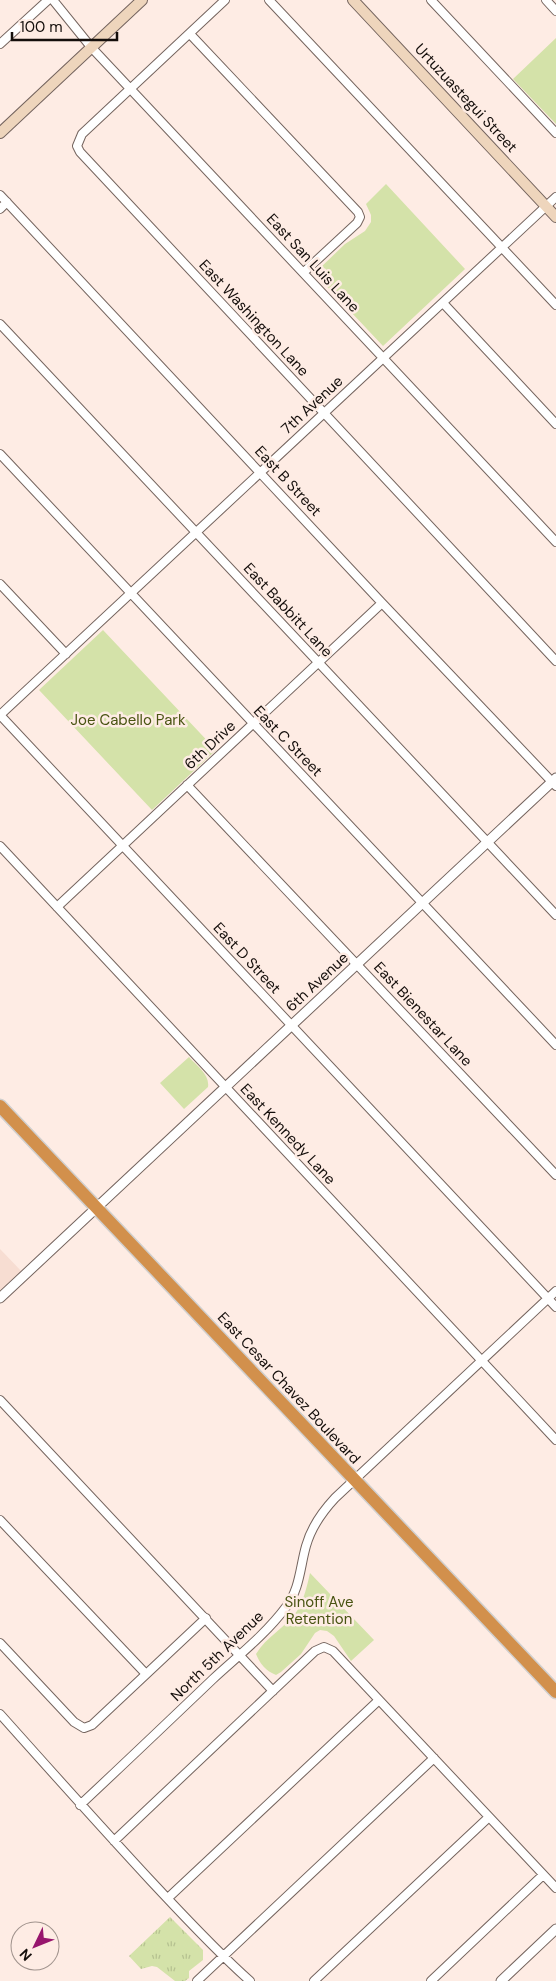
<svg xmlns="http://www.w3.org/2000/svg" width="556" height="1981" viewBox="0 0 556 1981" font-family="'DM Sans',sans-serif">
<defs>
<pattern id="grass-tufts" width="24" height="20" patternUnits="userSpaceOnUse" patternTransform="scale(1.25)"><rect width="24" height="20" fill="#d4e2a9"/><path d="M3 7l-1-3M5 7V3M7 7l1-3M15 17l-1-3M17 17v-4M19 17l1-3" fill="none" stroke="#b5c190"/></pattern>
</defs>
<rect width="100%" height="100%" fill="#feece4"/>
<path fill="#f7ddd2" d="M0,1249l24,25 -24,24z"/>
<path fill="url(#grass-tufts)" d="M170,1917l33,33v10l-14,11v7l-4,3h-10l-18,-14 -5,-1 -11,3 -12,-13z"/>
<path fill="#d4e2a9" d="M556,38v86l-43,-45z
M386,184l79,85 -82,77 -65,-69 1,-8 26,-25 20,-13 6,-9v-7l-5,-11z
M103,630l113,120 -64,60 -113,-120z
M189,1057c8,9 21,18 19,30l-24,22 -24,-26z
M310,1573l64,67 -23,21 -17,-25 -7,-5 -7,-1 -5,3 -14,21 -20,18 -5,3c-10,-4 -16,-11 -20,-21 10,-17 30,-27 41,-43 7,-11 10,-25 13,-38z"/>
<g fill="none" stroke-linecap="round" stroke-linejoin="round">
<defs>
<path id="minor" d="M53,0l38,47 465,495
M225,0l-143,134 -5,12 3,6 476,509
M269,0l287,305
M431,0l125,133
M546,0l10,11
M190,34l168,178 2,5 -3,6 -53,49
M0,44l48,-44
M0,195l382,408 174,183
M0,209l7,-7
M443,303l113,121
M0,324l556,591
M0,454l556,591
M0,584l66,70
M0,715l556,592
M0,715l556,-518
M187,785l369,390
M0,846l556,594
M57,907l325,-304
M0,1400l273,291
M0,1520l146,154
M0,1643l74,79 10,6 8,-3 114,-107
M0,1714c50,56 100,112 151,167 32,34 64,69 99,100
M80,1805c45,-42 89,-84 133,-126 25,-23 53,-45 73,-72 14,-18 14,-40 20,-61 5,-18 16,-34 29,-48l221,-207
M114,1841l201,-190 9,-4 9,4 223,237
M168,1898l211,-198
M197,1981l237,-223
M314,1981l175,-164
M431,1981l112,-106"/>
<path id="tertiary" d="M0,1298l556,-520
M501,1981l55,-52"/>
<path id="secondary" d="M353,0l203,217
M0,133l142,-133"/>
<path id="trunk" d="M0,1106l556,586"/>
</defs>
<use href="#minor" stroke="#74645e" stroke-width="10"/>
<use href="#tertiary" stroke="#74645e" stroke-width="11"/>
<use href="#secondary" stroke="#74645e" stroke-width="12"/>
<use href="#trunk" stroke="#d0cfce" stroke-width="15"/>
<use href="#minor" stroke="#fff" stroke-width="8"/>
<use href="#tertiary" stroke="#fff" stroke-width="9"/>
<use href="#secondary" stroke="#eed5bc" stroke-width="10"/>
<use href="#trunk" stroke="#d2904c" stroke-width="12"/>
</g>
<g text-anchor="middle" stroke-width="5" stroke-linejoin="round" paint-order="stroke">
<g font-size="15" fill="#140e0b" stroke="#feece4">
<text transform="translate(466 98) rotate(47)" y="5">Urtuzuastegui Street</text>
<text transform="translate(313 263) rotate(47)" y="5">East San Luis Lane</text>
<text transform="translate(254 318) rotate(47)" y="5">East Washington Lane</text>
<text transform="translate(312 405) rotate(-43)" y="5">7th Avenue</text>
<text transform="translate(288 481) rotate(47)" y="5">East B Street</text>
<text transform="translate(288 610) rotate(47)" y="5">East Babbitt Lane</text>
<text transform="translate(288 741) rotate(46)" y="5">East C Street</text>
<text transform="translate(210 745) rotate(-43)" y="5">6th Drive</text>
<text transform="translate(247 958) rotate(47)" y="5">East D Street</text>
<text transform="translate(317 982) rotate(-43)" y="5">6th Avenue</text>
<text transform="translate(423 1014) rotate(47)" y="5">East Bienestar Lane</text>
<text transform="translate(288 1134) rotate(47)" y="5">East Kennedy Lane</text>
<text transform="translate(289 1388) rotate(47)" y="5">East Cesar Chavez Boulevard</text>
<text transform="translate(217 1656) rotate(-44)" y="5">North 5th Avenue</text>
</g>
<g font-size="15" fill="#495412" stroke="#feece4">
<text x="128" y="725">Joe Cabello Park</text>
<text x="319" y="1607">Sinoff Ave<tspan x="319" dy="17">Retention</tspan></text>
</g>
</g>
<g transform="translate(35 1946) rotate(227)"><circle r="24" fill="#feece4" stroke="#a0938d"/>
<path d="M0-4L9 19L0 12L-9 19Z" fill="#97156d"/>
<text y="-8" font-size="14" font-weight="bold" text-anchor="middle" fill="#140e0b">N</text>
</g>
<path d="M12 32v8h105v-8" fill="none" stroke="#140e0b" stroke-width="2.5"/>
<text x="20" y="32" font-size="15" fill="#140e0b" stroke="#feece4" stroke-width="4" paint-order="stroke">100 m</text>
</svg>
